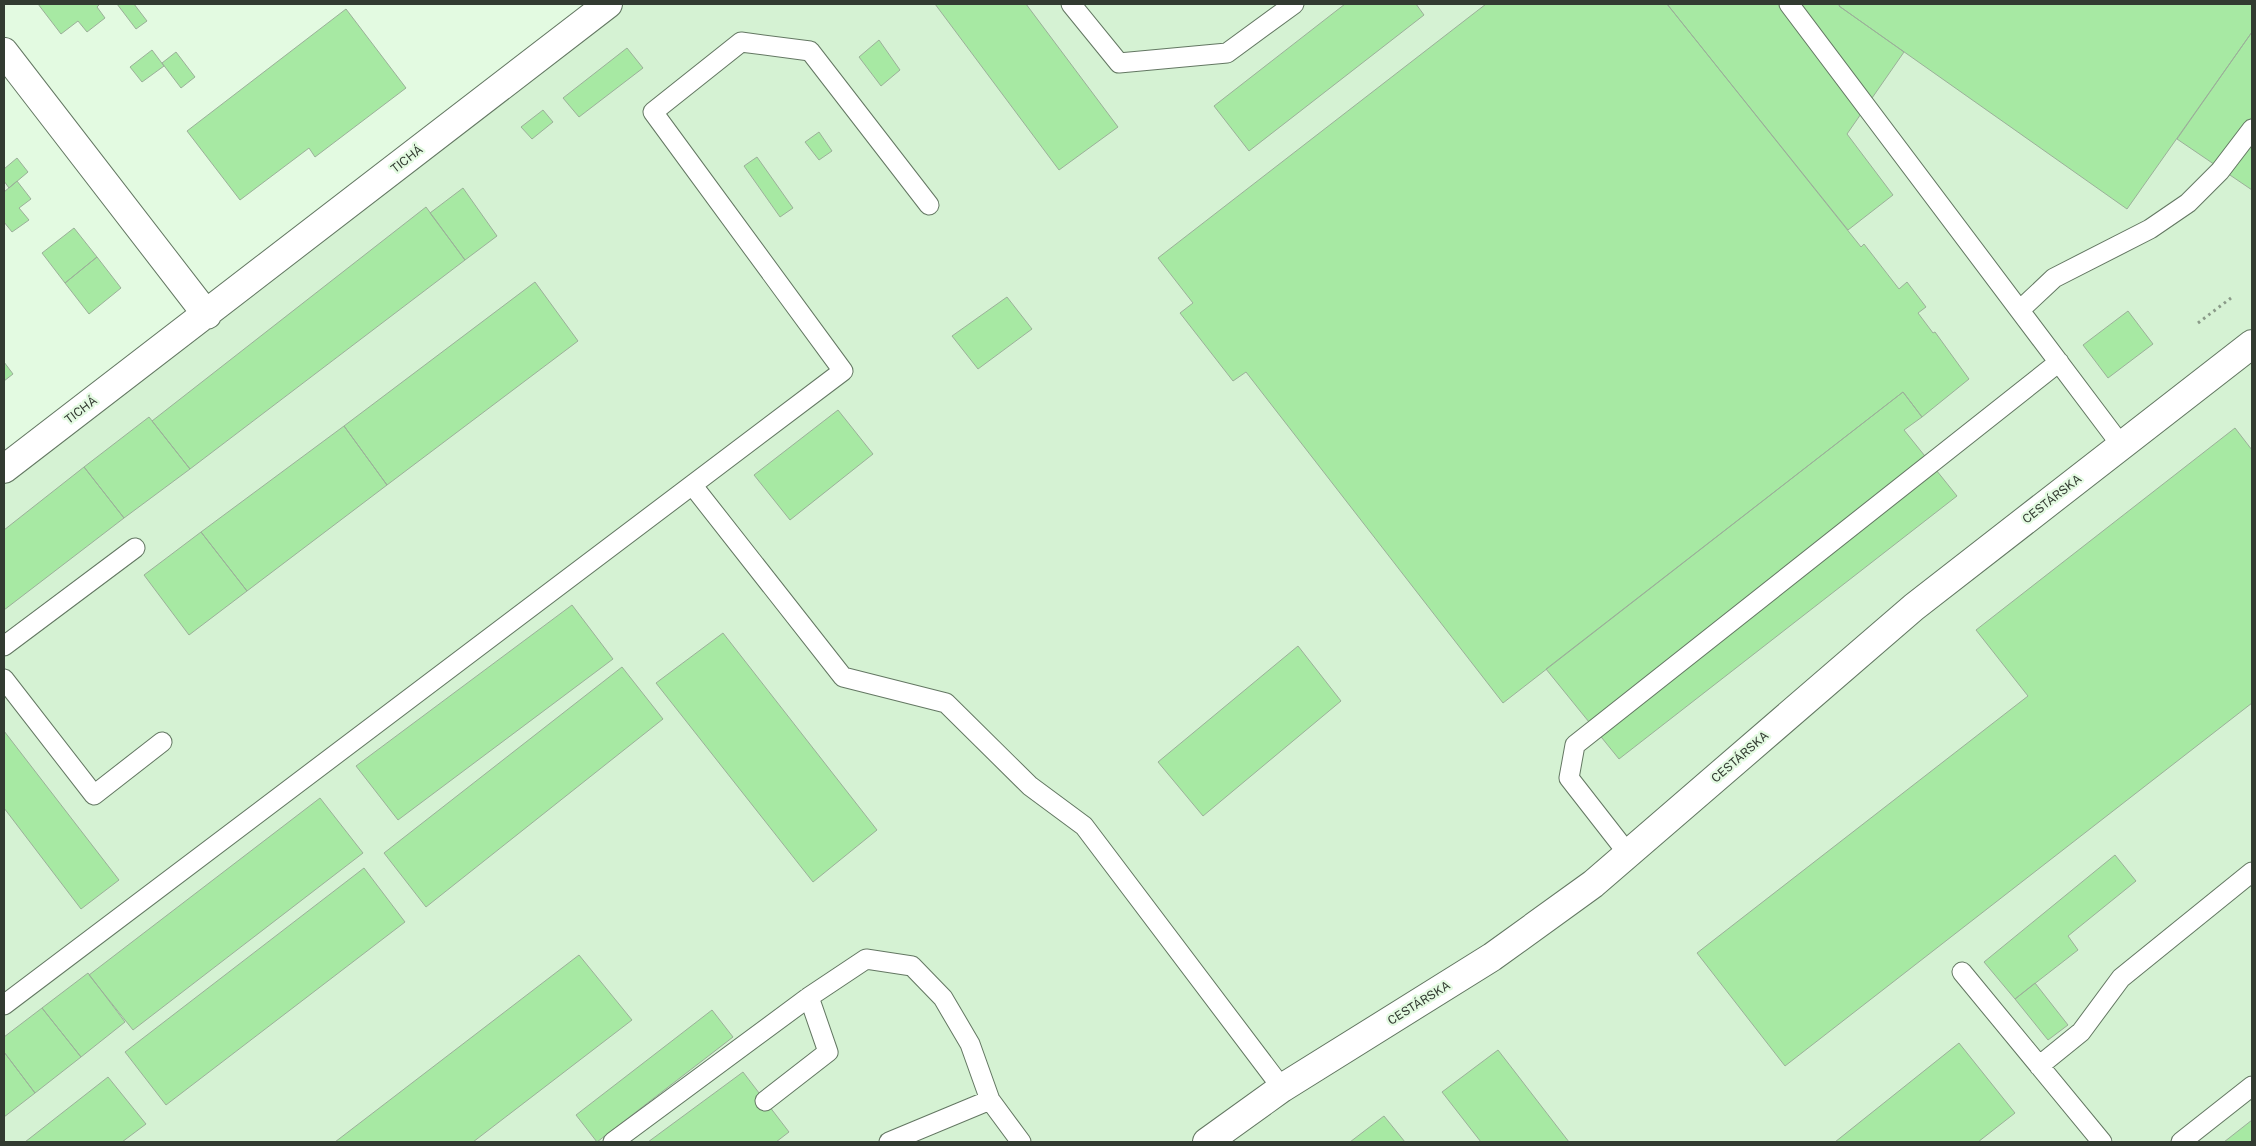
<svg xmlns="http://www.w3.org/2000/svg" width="2256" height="1146" viewBox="0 0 2256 1146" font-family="'Public Sans',sans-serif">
<rect width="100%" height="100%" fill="#e3fae1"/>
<path fill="#d5f2d3" d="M601,4h1651v1138h-2248v-689z"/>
<path fill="#a7e9a3" stroke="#9bb099" d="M38,4h62l-3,3 8,11 -18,14 -9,-11 -17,13z
M117,4h17l13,17 -11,8z
M935,4h91l92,123 -59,43z
M1345,4h71l8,11 -175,136 -35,-45z
M1486,4h181l194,243 3,-3 35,45 8,-7 19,25 -8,6 15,20 2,-1 34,47 -47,38 -19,-25 -400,311 -257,-331 -13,9 -53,-68 13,-10 -35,-45z
M1667,4h173l-1,2 65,46 -57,82 46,61 -45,35z
M1840,4h412v28l-125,177 -288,-203z
M346,9l60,79 -91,69 -6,-9 -69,52 -53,-69z
M2252,32v158l-75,-51z
M879,40l21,30 -19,16 -22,-29z
M627,48l16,20 -64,49 -16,-19z
M152,50l12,16 -22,16 -12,-15z
M176,52l19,25 -14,11 -19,-25z
M543,110l10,12 -21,17 -11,-12z
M819,132l13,19 -13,9 -14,-18z
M757,157l36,51 -13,9 -36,-51z
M17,158l11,14 -19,16 -5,-7v-12z
M17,181l14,18 -12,9 10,12 -17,12 -8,-10v-30z
M463,188l34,48 -32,24 -35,-47z
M426,207l39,53 -275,209 -38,-48z
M74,228l23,29 -32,26 -23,-30z
M97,257l24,31 -32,26 -24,-31z
M535,282l43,59 -191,144 -43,-59z
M1007,297l25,32 -54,40 -26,-33z
M2128,311l25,33 -45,34 -25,-33z
M4,362l9,12 -9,7z
M1903,392l19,25 -18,13 53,66 -338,263 -73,-90z
M838,410l35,44 -83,66 -36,-45z
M149,417l41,52 -66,49 -40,-51z
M344,426l43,59 -140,106 -46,-59z
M2235,428l17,22v253l-467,363 -88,-113 331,-257 -52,-66z
M84,467l40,51 -120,92v-80z
M201,532l46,59 -58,44 -45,-60z
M572,605l41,54 -215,161 -42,-54z
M723,633l154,197 -64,52 -157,-199z
M1298,646l43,55 -138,115 -45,-54z
M622,667l41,52 -237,188 -42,-54z
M4,731l115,149 -38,29 -77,-101z
M320,798l43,55 -230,177 -44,-55z
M2115,855l21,26 -68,55 10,14 -63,49 -31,-37z
M364,868l41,54 -239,183 -41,-53z
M579,955l53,65 -159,122h-138z
M88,973l37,49 -44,35 -39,-49z
M2035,983l33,42 -20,15 -33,-41z
M42,1008l39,49 -46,36 -31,-41v-15z
M712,1010l21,27 -136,105 -21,-27z
M1959,1043l56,70 -37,29h-143z
M1498,1050l71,92h-88l-39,-50z
M4,1052l31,41 -31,24z
M743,1072l46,60 -13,10h-128z
M108,1077l38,47 -24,18h-97z
M1384,1116l21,26h-55z
M2252,1120v22h-28z"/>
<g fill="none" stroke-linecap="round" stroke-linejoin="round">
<defs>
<path id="service" d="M1071,4l48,59 108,-10 67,-49
M1789,4l332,441
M2020,310l34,-32 96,-49 38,-26 32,-32 32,-42
M693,486l150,191 103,26 84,83 54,40 198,262
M4,646l131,-98
M4,679l90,116 68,-53
M1629,855l-60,-77 6,-33 484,-383
M1962,972l140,170
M4,1005l839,-634 -190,-259 88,-70 69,9 119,154
M2039,1066l42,-34 40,-54 131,-106
M765,1101l63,-49 -19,-55
M613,1142l196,-145 57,-38 46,7 31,32 27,46 20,56
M889,1142l101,-42 31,42
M2181,1142l71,-56"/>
<path id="minor" d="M4,52l203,263
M4,469l604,-465
M1207,1142l75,-54 210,-131 101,-73 321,-277 338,-263"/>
</defs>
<use href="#service" stroke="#637762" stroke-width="21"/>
<use href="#minor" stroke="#637762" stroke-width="30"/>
<path stroke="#8a9a88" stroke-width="3" stroke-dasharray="2.5 4" stroke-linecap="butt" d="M2198,323l33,-25"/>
<use href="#service" stroke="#fff" stroke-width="19"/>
<use href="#minor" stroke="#fff" stroke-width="28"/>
</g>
<g text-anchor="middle" stroke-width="4.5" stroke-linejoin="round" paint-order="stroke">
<g font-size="12" fill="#323b31" stroke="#e3fae1">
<text transform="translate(407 159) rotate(-38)" y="4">TICHÁ</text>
<text transform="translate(81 410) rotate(-37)" y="4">TICHÁ</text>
<text transform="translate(2052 499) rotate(-38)" y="4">CESTÁRSKA</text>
<text transform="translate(1740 757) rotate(-41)" y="4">CESTÁRSKA</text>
<text transform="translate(1419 1003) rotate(-32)" y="4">CESTÁRSKA</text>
</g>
</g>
<rect width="2256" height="1146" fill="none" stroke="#323b31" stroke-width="10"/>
</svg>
